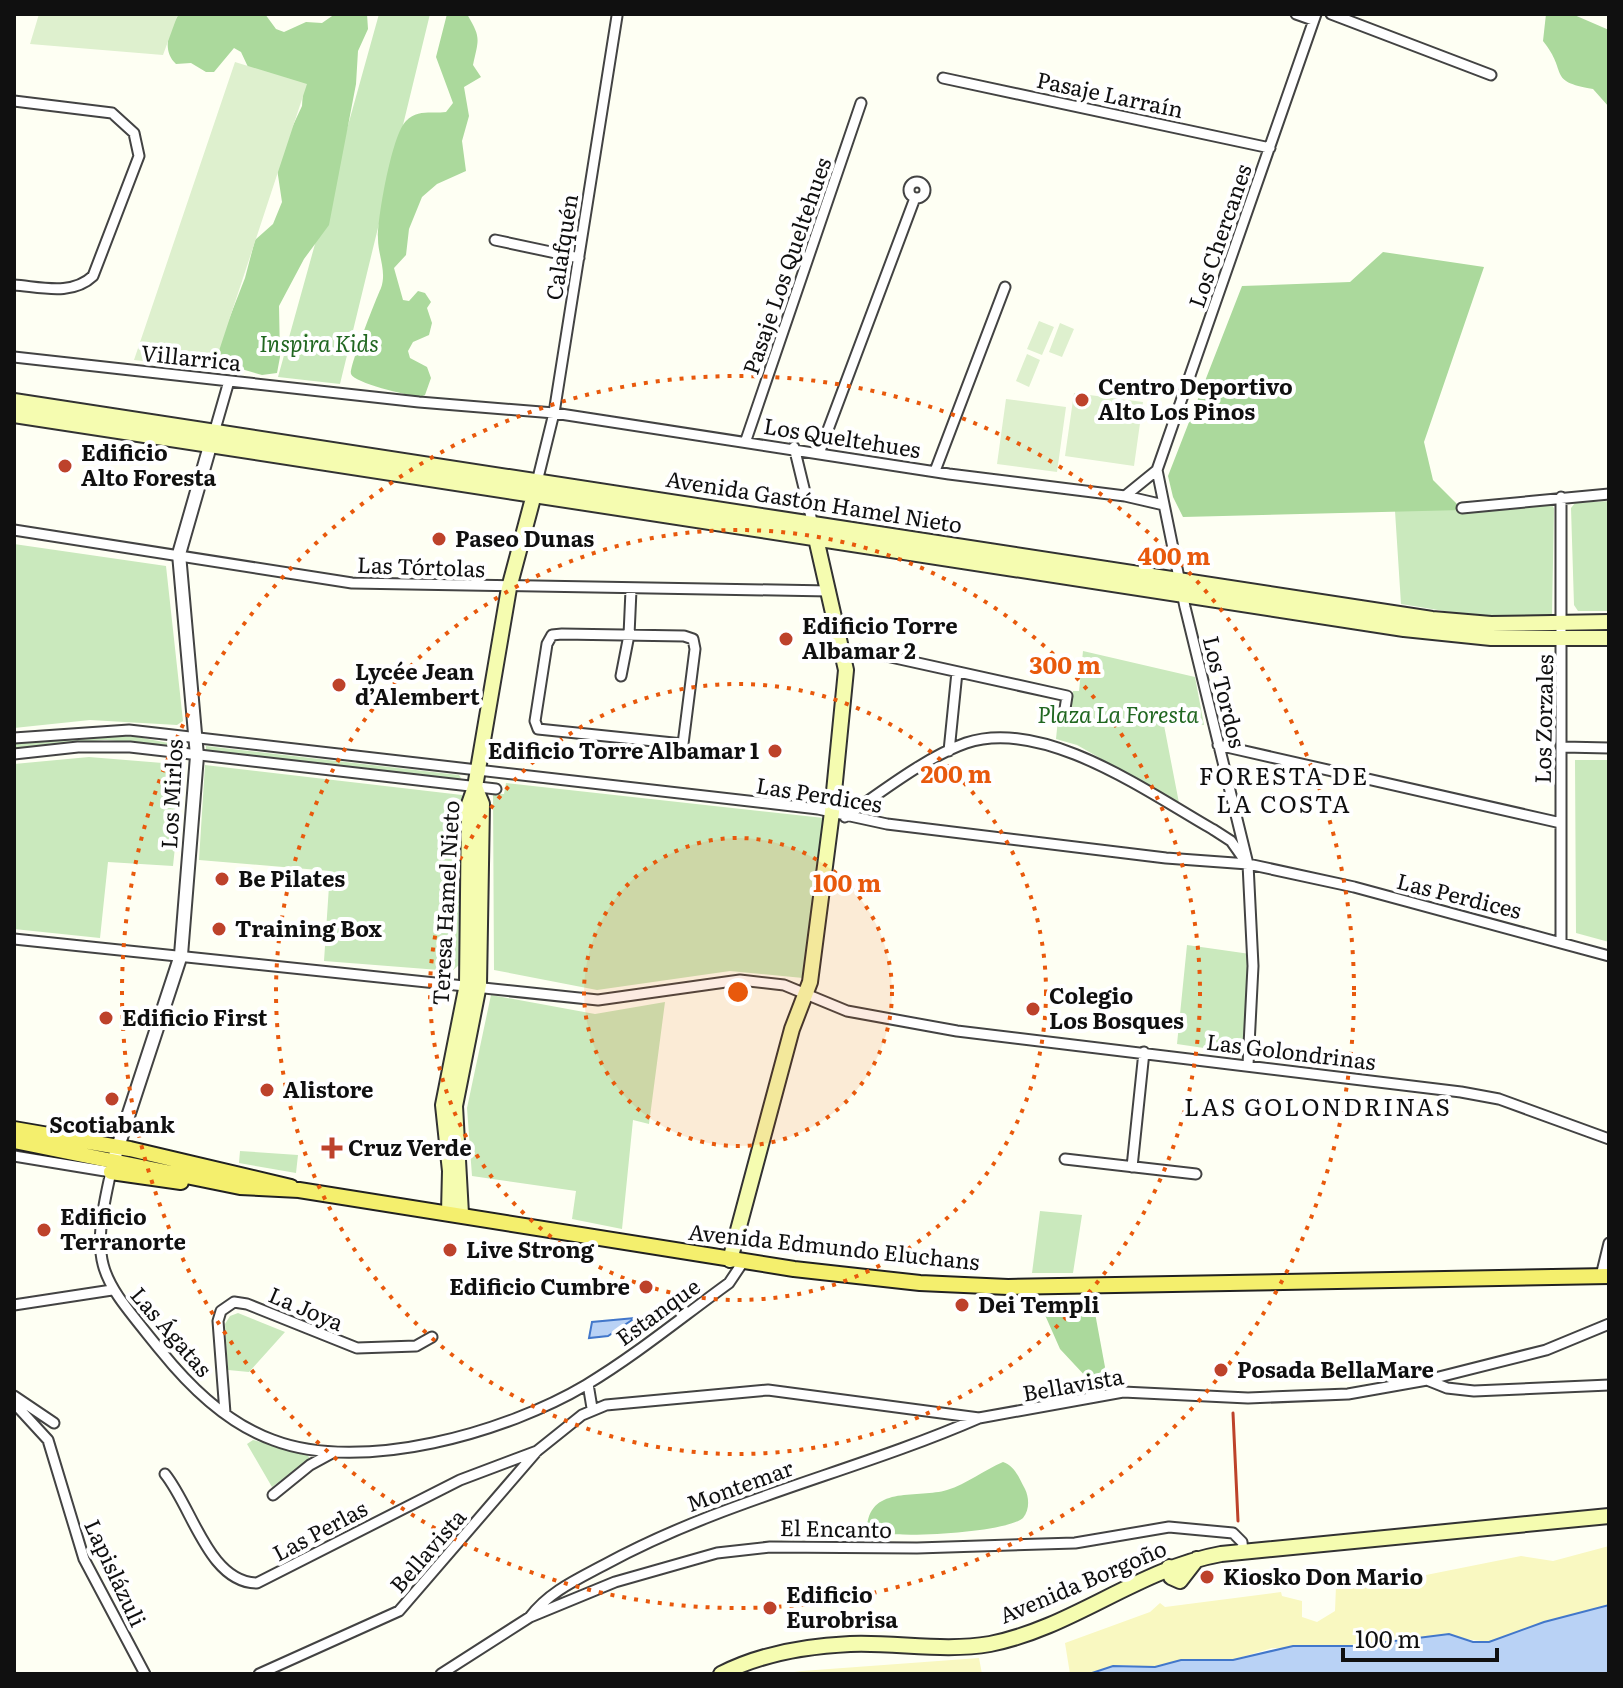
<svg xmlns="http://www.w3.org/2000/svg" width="1623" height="1688" viewBox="0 0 1623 1688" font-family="Literata,serif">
<rect width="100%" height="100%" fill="#fefff3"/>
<path fill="#cae9bd" d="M379,14h51l-90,370 -62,-7z
M1609,501v110h-31l-4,-6 -3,-97 4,-5z
M1550,503l4,5 -2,107h-83l-68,-11 -6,-93z
M14,544l152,22 17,155 -6,4 -87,-5 -76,8z
M1083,651l112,26 9,48 -41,-5 16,83 -102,-58 -21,-6 2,-20 11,1 4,-29h6z
M104,735l33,2 53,10 -85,-7 -91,8v-5z
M206,746l253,29 2,3 -3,2 -252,-29z
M89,757l86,7 8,7 -10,95 -65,-4 -8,76 -86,-9v-165z
M1575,760h34v182l-33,-9z
M205,765l257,30 -3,170 -7,6 -128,-10 6,-90 -131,-11z
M506,783l318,35 -21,160 -73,-7 -133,19 -103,-20 -1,-176h11z
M1187,945l63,9 -6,100 -67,-10z
M491,995l104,19 70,-12 -16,122 -16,-4 -11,109 -50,-10 4,-28 -104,-15 -5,-68z
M240,1151l58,4 -2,18 -57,-10z
M1040,1211l42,4 -9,58h-41z
M238,1313l47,19 -36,40 -21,-2 -3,-46 5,-8z
M253,1440l54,14 3,5 -38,28 -25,-43z"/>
<path fill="#abd99c" d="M179,14h86l11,15 8,3 22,-10 16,1 13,-9h32l1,15 -10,22 -2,33 -27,141 -25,34 -25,47 1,51 -3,16 -15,2 -38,-11 -7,-14 28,-72 10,-38 18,-16 9,-22 -6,-40 26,-56 1,-15 -55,-24 -7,-15 -7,-4 -20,24h-8l-15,-9 -15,1c-15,-14 -7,-35 3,-50z
M447,14h20c14,24 12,24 6,51l8,12 -17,10 5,29 -7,25 4,30 -29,13 -15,13 -13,32 -3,26 -12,13 9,32 6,1 9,-10 7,2 6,9 -4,6 5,15 -3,12 -16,7 -5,9 2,7 17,9 4,11 -6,17 -6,2c-12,-2 -65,-14 -68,-23 -2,-7 25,-75 30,-86 6,-16 -3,-33 -3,-49 -1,-19 14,-105 28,-118 12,-12 25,-7 40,-9l7,-9 -17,-46z
M1546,14h26l37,16v77l-16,-18c-47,-8 -24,-16 -50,-48z
M1383,252l101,15 -60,175 9,38 30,30 -280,7 -10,-20 -5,-21 74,-190 108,-4z
M1052,1306l38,1 5,6 10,54 -5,11 -12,1 -28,-30 -15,-34z
M1003,1462c12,4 16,16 22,27 4,8 5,21 -2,29 -16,15 -136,22 -156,12 1,-46 51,-31 80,-40 20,-6 37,-20 56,-28z"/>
<path fill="#f9f8c1" d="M1609,1546v59l-65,17 -55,20 -54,-7 -10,4 -92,9h-61l-43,13 -48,-1 -26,7 -34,-2 -32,9h-19l-5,-31 85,-31 10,-9 5,4 116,-15 1,4 20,5v16l15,5 18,-11 1,-25 70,-7 115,-23 32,5z
M979,1658l3,16h-204l24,-3z"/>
<path fill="#def0ce" d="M39,14h139l-15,41 -133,-11z
M235,62l72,22 -94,285 -79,-9z
M1039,321l15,6 -12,28 -15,-6z
M1060,323l14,6 -12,28 -13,-5z
M1027,354l13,6 -11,27 -13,-6z
M1074,393l69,9 -9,64 -69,-10z
M1006,399l60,8 -9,65 -60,-8z"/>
<path fill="#b9d2f5" stroke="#4277ca" stroke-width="2" d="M635,1318l-27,18 -19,2 3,-16z
M1609,1605v69h-520l24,-8 42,1 26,-7h52l60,-14h61l95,-12 24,8h16l55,-20z"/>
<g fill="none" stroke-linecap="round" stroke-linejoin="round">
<defs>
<path id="minor" d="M1296,14l17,6
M1331,14l160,61
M943,78l327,70
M14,101l98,12 22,20 5,23 -46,120c-21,20 -52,11 -79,9
M909 190a8 8 0 1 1 16 0a8 8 0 1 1-16 0Z
M495,240l84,18
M14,357l405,45 135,11 395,61 176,22 32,-26
M214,433l15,-52
M746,440l115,-337
M794,447l19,78
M820,451l95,-253
M1157,470l28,137 63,257 5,102 -5,99
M1157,470l159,-456
M935,471l70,-184
M537,482l17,-69 63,-397
M1125,496l39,9
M1462,508l147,-14
M14,530l338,53 478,8
M562,634l122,2 9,3 2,10 -12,95 -145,-15 -3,-8 12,-77 5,-9z
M844,651l15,-1 208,46 -3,19
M621,676l8,-41 2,-45
M14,738l115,-8 689,79 69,15 279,34 82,6 106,23 255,69
M1218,745l343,78
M1563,747l46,1
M949,751l8,-79
M14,754l64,-7h52l366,42
M845,817c35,-24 81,-60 121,-74 78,-26 183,50 248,87l17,11 12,17
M14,939l584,61 142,-20 44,5 63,26 110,20 504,61 38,7 110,40
M1561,940v-443
M14,1156l97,16c-23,99 -10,104 50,179 29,36 67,73 112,89 89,34 234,-8 313,-55 50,-30 96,-68 143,-102l14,-21
M1065,1159l131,15
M1132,1167l12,-115
M1601,1276l8,-33
M14,1305l98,-15
M1427,1380l119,-30 63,-26
M588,1384l4,24
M14,1396l40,27
M14,1403l34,37 36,119 61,115
M225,1413l-7,-92 3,-10 13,-9 13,2 110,44 59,-2 16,-9
M165,1474c27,33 44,109 92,109l203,-103 77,-29
M273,1495l37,-30 22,-12
M530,1617c19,-25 46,-37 74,-52 119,-65 251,-93 375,-147
M259,1674l140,-63 138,-160 45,-36 24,-10 162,-15 211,28 144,-26 125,6 100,-4 79,-14 20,8 27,3 135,-6
M441,1674l89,-57 85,-35 102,-29 53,-6 147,1 158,-5 94,-16 64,6 9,9 1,10"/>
<path id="tertiary" d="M115,1156l66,-201 16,-199 -18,-202 33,-115"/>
<path id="secondary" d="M14,401l1418,218 59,5 118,-2
M14,415l1390,214 87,9h118
M449,1212l1,-41 -7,-66 24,-121 2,-180 6,-17 34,-199 27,-101
M461,1214l-6,-108 24,-121 3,-181 -7,-17
M730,1260l62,-231 18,-47 22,-170 14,-142 -31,-136
M1169,1567l2,10 9,4 17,-22
M721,1674c39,-20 85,-28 129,-30 46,-2 94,8 140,0 82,-16 148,-75 231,-90l388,-38"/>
<path id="primary" d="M14,1129l116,20 161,38
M14,1141l226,46 59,3 495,79 126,14 88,4 601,-11
M111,1172l70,10"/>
</defs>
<use href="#minor" stroke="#434343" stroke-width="13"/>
<use href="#tertiary" stroke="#434343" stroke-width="16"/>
<use href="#secondary" stroke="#323232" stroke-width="18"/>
<use href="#primary" stroke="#212121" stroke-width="18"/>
<use href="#minor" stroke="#fff" stroke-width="9"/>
<use href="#tertiary" stroke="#fff" stroke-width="12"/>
<use href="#secondary" stroke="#f5fcb0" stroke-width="14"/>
<use href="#primary" stroke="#f4ef6d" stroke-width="14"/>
<path stroke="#bd422b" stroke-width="3" d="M1233,1413l5,108"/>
</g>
<circle cx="738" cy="992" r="154" fill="#e8590c" fill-opacity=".12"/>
<g fill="none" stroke="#e8590c" stroke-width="4" stroke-dasharray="4 8">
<circle cx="738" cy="992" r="154"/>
<circle cx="738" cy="992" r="308"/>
<circle cx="738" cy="992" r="462"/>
<circle cx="738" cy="992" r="616"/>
</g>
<g fill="#bd422b" stroke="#fff" stroke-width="3">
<circle cx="1082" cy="400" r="8"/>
<circle cx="65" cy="466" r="8"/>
<circle cx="439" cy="539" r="8"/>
<circle cx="786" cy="639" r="8"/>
<circle cx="339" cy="685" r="8"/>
<circle cx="775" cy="751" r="8"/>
<circle cx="222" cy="879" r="8"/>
<circle cx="219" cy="929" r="8"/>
<circle cx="1033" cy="1009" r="8"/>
<circle cx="106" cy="1018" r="8"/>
<circle cx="267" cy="1090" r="8"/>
<circle cx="112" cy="1099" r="8"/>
<path d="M328 1136h8v8h8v8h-8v8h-8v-8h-8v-8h8z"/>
<circle cx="44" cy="1230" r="8"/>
<circle cx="450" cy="1250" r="8"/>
<circle cx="646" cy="1287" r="8"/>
<circle cx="962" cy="1305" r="8"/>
<circle cx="1221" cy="1370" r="8"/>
<circle cx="1207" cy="1577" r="8"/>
<circle cx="770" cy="1608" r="8"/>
</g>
<g text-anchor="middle" stroke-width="8" stroke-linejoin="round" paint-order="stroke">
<g font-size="22" fill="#101010" stroke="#fff">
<text transform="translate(1110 95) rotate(12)" y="8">Pasaje Larraín</text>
<text transform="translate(1220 236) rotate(-71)" y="8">Los Chercanes</text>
<text transform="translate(562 247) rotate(-81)" y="8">Calafquén</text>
<text transform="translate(787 266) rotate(-71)" y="8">Pasaje Los Queltehues</text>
<text transform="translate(191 358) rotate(6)" y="8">Villarrica</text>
<text transform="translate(842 438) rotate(9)" y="8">Los Queltehues</text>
<text transform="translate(814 502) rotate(9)" y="8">Avenida Gastón Hamel Nieto</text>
<text transform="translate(421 567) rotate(2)" y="8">Las Tórtolas</text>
<text transform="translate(1224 692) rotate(76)" y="8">Los Tordos</text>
<text transform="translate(1544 719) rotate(-89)" y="8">Los Zorzales</text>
<text transform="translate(172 794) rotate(-87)" y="8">Los Mirlos</text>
<text transform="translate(819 795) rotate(9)" y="8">Las Perdices</text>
<text transform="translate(1459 896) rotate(14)" y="8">Las Perdices</text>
<text transform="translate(446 903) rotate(-87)" y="8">Teresa Hamel Nieto</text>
<text transform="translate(1291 1052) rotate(7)" y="8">Las Golondrinas</text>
<text transform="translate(834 1247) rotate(6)" y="8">Avenida Edmundo Eluchans</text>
<text transform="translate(306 1309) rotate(23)" y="8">La Joya</text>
<text transform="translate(658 1312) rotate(-36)" y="8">Estanque</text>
<text transform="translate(171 1332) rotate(49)" y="8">Las Ágatas</text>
<text transform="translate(1073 1385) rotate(-10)" y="8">Bellavista</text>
<text transform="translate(740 1486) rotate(-20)" y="8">Montemar</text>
<text transform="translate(836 1529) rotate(1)" y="8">El Encanto</text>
<text transform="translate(320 1531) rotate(-28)" y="8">Las Perlas</text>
<text transform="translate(428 1551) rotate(-49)" y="8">Bellavista</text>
<text transform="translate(115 1573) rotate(65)" y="8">Lapislázuli</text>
<text transform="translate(1083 1582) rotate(-23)" y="8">Avenida Borgoño</text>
</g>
<g font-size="22" font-style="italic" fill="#216721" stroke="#fff">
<text x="319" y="352">Inspira Kids</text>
<text x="1118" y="723">Plaza La Foresta</text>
</g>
<g font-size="22" font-weight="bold" fill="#101010" stroke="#fff" text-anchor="start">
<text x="1098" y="395">Centro Deportivo<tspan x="1098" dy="25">Alto Los Pinos</tspan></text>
<text x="81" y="461">Edificio<tspan x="81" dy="25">Alto Foresta</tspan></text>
<text x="455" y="547">Paseo Dunas</text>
<text x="802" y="634">Edificio Torre<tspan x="802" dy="25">Albamar 2</tspan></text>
<text x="355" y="680">Lycée Jean<tspan x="355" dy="25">d’Alembert</tspan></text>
<text x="759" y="759" text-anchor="end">Edificio Torre Albamar 1</text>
<text x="238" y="887">Be Pilates</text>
<text x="235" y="937">Training Box</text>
<text x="1049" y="1004">Colegio<tspan x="1049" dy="25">Los Bosques</tspan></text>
<text x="122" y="1026">Edificio First</text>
<text x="283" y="1098">Alistore</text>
<text x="112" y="1133" text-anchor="middle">Scotiabank</text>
<text x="348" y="1156">Cruz Verde</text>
<text x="60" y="1225">Edificio<tspan x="60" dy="25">Terranorte</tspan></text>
<text x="466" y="1258">Live Strong</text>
<text x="630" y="1295" text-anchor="end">Edificio Cumbre</text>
<text x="978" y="1313">Dei Templi</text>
<text x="1237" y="1378">Posada BellaMare</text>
<text x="1223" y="1585">Kiosko Don Mario</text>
<text x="786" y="1603">Edificio<tspan x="786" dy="25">Eurobrisa</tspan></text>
</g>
<g font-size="24" letter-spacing="2" fill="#101010" stroke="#fff">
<text x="1284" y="785">FORESTA DE<tspan x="1284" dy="28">LA COSTA</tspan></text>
<text x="1318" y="1116">LAS GOLONDRINAS</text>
</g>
</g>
<circle cx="738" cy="992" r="12" fill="#e8590c" stroke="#fff" stroke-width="4"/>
<g font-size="24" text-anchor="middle" font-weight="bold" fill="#e8590c" stroke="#fff" stroke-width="8" stroke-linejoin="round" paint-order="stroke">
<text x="1174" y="565">400 m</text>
<text x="1065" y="674">300 m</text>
<text x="956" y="783">200 m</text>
<text x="847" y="892">100 m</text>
</g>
<rect width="1623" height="1688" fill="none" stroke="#101010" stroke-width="32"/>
<path d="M1343 1648v12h154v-12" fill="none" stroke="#101010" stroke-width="4"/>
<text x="1355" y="1648" font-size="24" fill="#101010" stroke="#ffffff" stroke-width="6" paint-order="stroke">100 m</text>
</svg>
